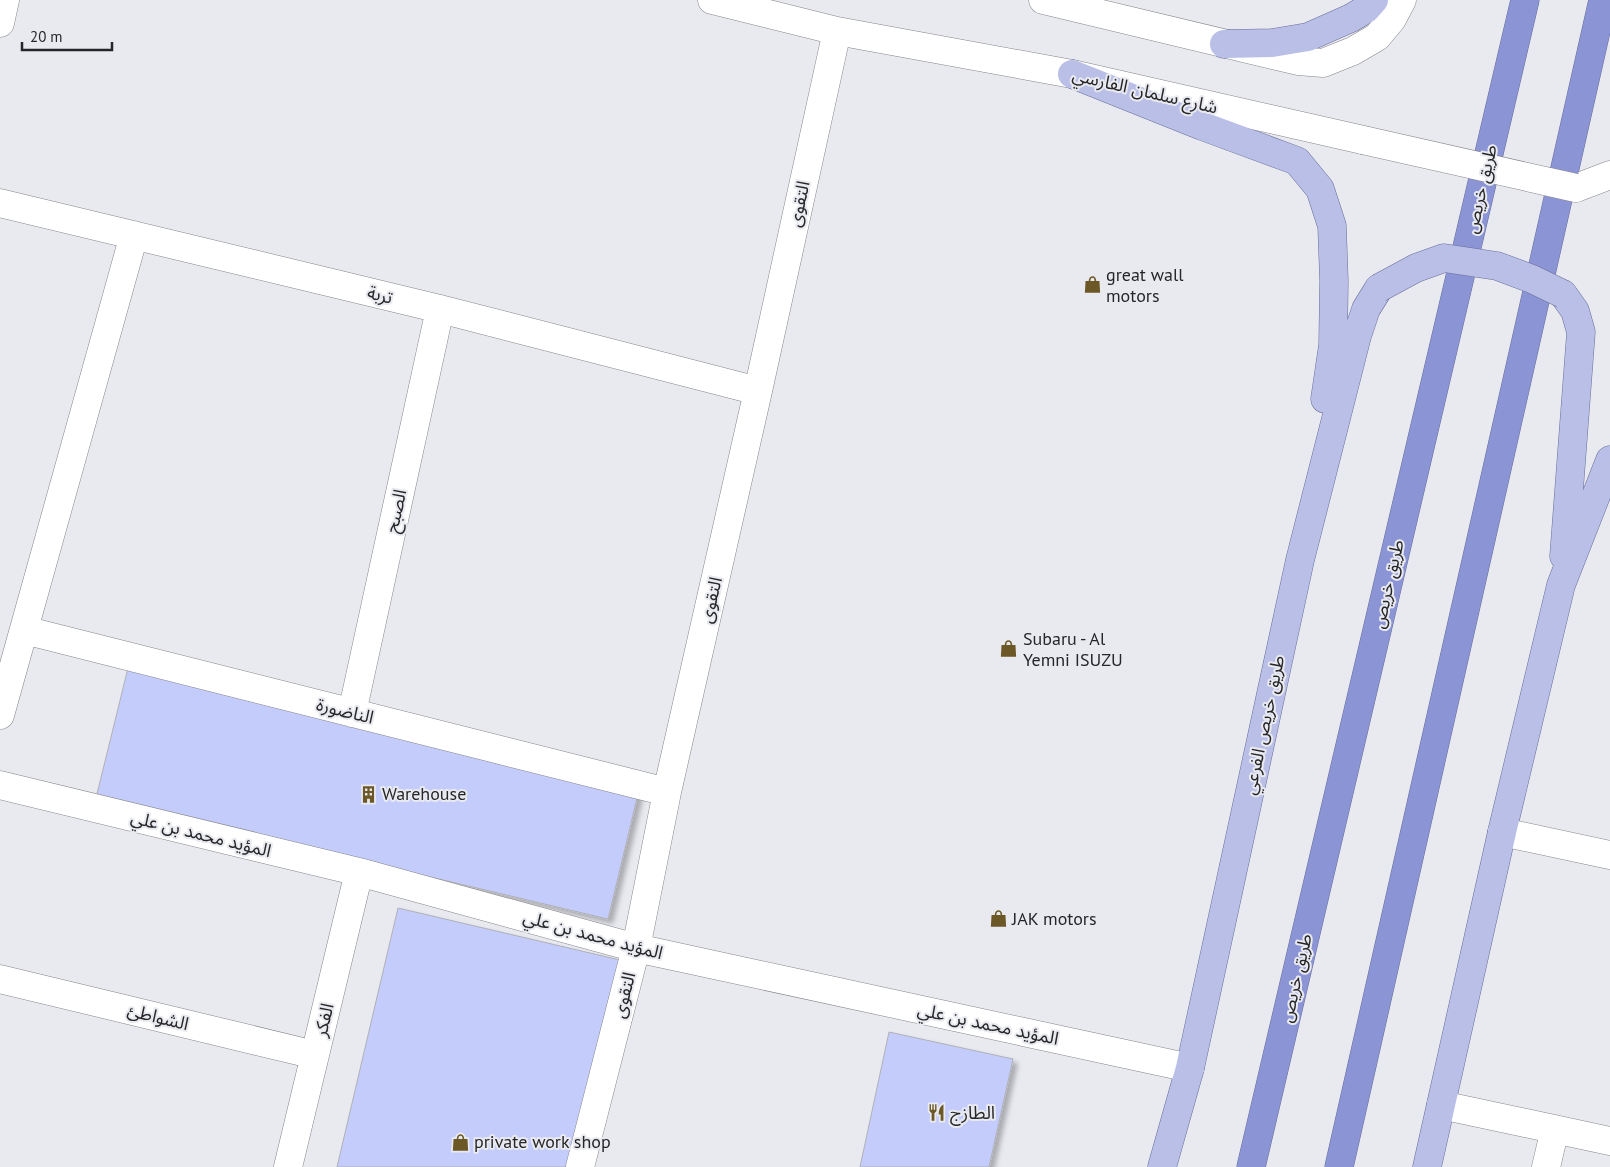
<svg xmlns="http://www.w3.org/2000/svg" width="1610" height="1167" viewBox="0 0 1610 1167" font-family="'PT Sans','Noto Sans Arabic',sans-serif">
<defs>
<filter id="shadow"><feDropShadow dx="4.5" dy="4.5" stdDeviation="2.5" flood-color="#0004"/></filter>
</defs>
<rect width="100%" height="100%" fill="#e9eaf0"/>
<path fill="#c4ccfb" stroke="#afb0b6" filter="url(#shadow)" d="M128,668l511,122 -31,129 -512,-121z
M398,908l222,52 -49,207h-234z
M889,1032l124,27 -24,108h-129z"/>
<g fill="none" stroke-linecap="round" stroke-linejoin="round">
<defs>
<path id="minor" d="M712,0l125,31 235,43 291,66
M1043,0l255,61 25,2 30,-12 24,-14 15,-18 10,-19
M0,23l5,-23
M1576,188l34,-13
M0,203l440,106 318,82
M24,630l643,162
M352,713l88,-404
M0,715l134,-480
M0,785l359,87 277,76 554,120
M1502,832l108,23
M0,979l315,76
M1441,1105l169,36
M288,1167l71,-295
M580,1167l56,-219 31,-156 91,-401 79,-360
M1546,1167l9,-38"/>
<path id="major" d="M1224,44l48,-1 36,-6 43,-19 15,-9 8,-9
M1072,74l130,52 95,35 23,28 12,37 2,55 -1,64 -8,54
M1563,294l12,17 6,21 -17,224
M1162,1167l28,-99 110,-508 57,-224 9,-27 13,-21
M1427,1167l75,-335 59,-247 49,-125"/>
<path id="highway" d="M1251,1167l274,-1167
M1339,1167l264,-1167"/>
</defs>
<use href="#minor" stroke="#85868b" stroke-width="29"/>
<use href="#major" stroke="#686e98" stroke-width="29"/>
<use href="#highway" stroke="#686e98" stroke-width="29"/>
<use href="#minor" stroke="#fff" stroke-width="28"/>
<use href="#major" stroke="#b9bfe6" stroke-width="28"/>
<use href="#highway" stroke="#8b94d5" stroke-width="28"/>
<defs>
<path id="minor-bridge" d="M1363,140l213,48"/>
<path id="major-bridge" d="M1379,288l37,-20 28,-10 53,8 35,13 31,15"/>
</defs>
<use href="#minor-bridge" stroke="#85868b" stroke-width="29" stroke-linecap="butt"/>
<use href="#major-bridge" stroke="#686e98" stroke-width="29" stroke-linecap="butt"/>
<use href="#minor-bridge" stroke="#fff" stroke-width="28"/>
<use href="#major-bridge" stroke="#b9bfe6" stroke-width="28"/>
</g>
<defs>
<symbol id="shop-bare" viewBox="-9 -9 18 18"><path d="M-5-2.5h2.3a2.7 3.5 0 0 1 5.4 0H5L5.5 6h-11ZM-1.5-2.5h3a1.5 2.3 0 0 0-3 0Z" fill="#6c5726" stroke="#e9eaf0" stroke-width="2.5" paint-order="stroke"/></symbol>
<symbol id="building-bare" viewBox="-9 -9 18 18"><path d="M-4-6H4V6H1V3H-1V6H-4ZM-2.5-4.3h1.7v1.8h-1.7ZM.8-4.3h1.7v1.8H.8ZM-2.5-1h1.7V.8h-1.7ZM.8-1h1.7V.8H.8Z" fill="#6c5726" stroke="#e9eaf0" stroke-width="2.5" paint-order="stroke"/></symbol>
<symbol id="restaurant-bare" viewBox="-9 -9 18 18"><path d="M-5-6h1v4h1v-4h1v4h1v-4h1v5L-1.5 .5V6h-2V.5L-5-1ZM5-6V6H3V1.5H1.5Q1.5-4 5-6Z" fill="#6c5726" stroke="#e9eaf0" stroke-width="2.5" paint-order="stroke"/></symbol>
</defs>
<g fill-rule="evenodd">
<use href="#shop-bare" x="1080" y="272" width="25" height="25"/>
<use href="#shop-bare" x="996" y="636" width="25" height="25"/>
<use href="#building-bare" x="356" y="782" width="25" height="25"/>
<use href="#shop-bare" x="986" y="906" width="25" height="25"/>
<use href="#restaurant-bare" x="924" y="1100" width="25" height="25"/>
<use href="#shop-bare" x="448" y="1130" width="25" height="25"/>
</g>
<g text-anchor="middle" stroke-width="4" stroke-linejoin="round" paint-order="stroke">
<g font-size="18" fill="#262628" stroke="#e9eaf0">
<text transform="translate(1145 91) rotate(13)" y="6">شارع سلمان الفارسي</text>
<text transform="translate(1481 189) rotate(-77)" y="6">طريق خريص</text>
<text transform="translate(799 204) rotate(-78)" y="6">التقوى</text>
<text transform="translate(380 295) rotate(14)" y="6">تربة</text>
<text transform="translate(396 511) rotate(-78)" y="6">الصبح</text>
<text transform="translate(1388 584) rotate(-77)" y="6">طريق خريص</text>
<text transform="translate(711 600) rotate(-77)" y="6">التقوى</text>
<text transform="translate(345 711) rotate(14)" y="6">الناضورة</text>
<text transform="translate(1264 725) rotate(-78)" y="6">طريق خريص الفرعي</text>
<text transform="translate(201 834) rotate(14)" y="6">المؤيد محمد بن علي</text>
<text transform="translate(593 935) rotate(15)" y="6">المؤيد محمد بن علي</text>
<text transform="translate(1296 978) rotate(-77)" y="6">طريق خريص</text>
<text transform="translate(624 995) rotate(-76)" y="6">التقوى</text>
<text transform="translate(158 1017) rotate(14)" y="6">الشواطئ</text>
<text transform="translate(324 1020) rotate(-77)" y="6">الفكر</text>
<text transform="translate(988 1024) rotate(12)" y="6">المؤيد محمد بن علي</text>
</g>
<g font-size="18" fill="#262628" stroke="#e9eaf0" text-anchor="start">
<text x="1106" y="281">great wall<tspan x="1106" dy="21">motors</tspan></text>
<text x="1023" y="645">Subaru - Al<tspan x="1023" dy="21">Yemni ISUZU</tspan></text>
<text x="382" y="800">Warehouse</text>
<text x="1012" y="925">JAK motors</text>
<text x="950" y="1119">الطازج</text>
<text x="474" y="1148">private work shop</text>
</g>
</g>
<path d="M22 42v8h90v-8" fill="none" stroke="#262628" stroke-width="2.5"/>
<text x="30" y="42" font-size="15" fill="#262628" stroke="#e9eaf0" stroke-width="4" paint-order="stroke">20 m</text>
</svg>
